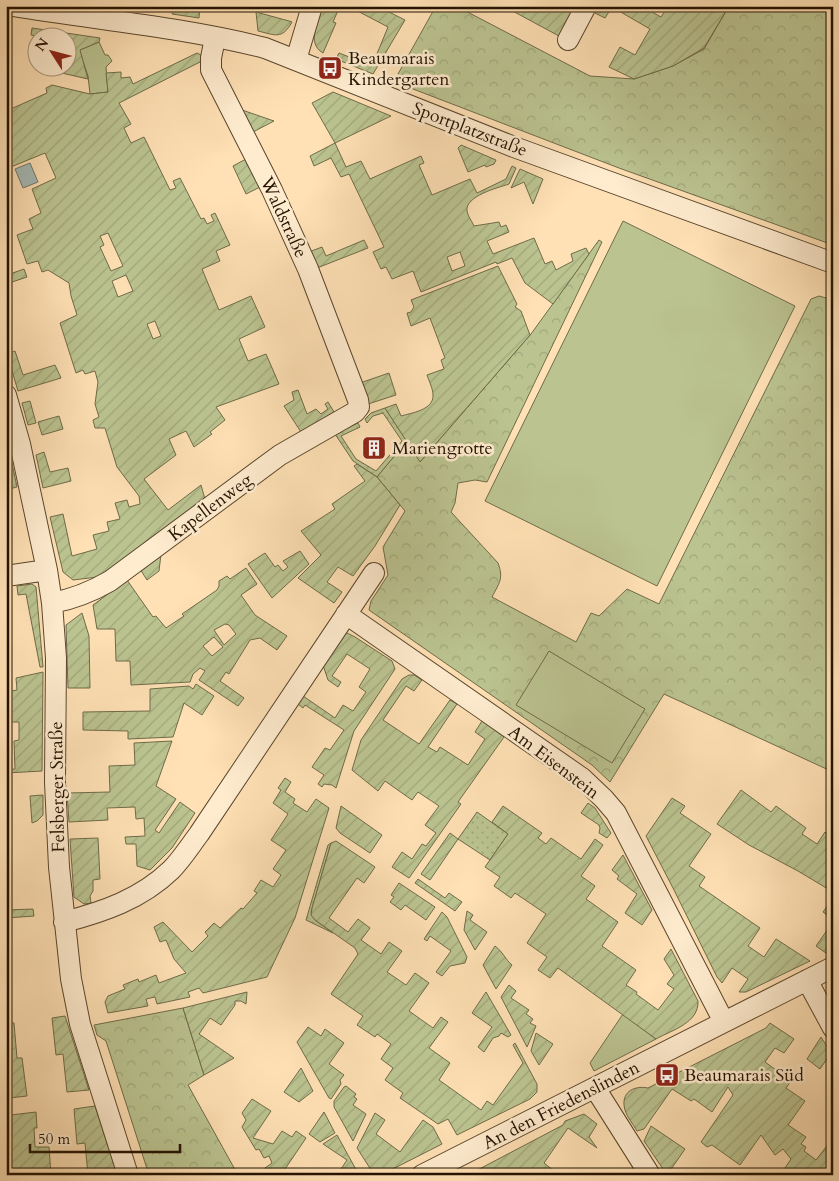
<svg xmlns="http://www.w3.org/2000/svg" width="839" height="1181" viewBox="0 0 839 1181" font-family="Cardo,serif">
<defs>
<pattern id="grass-dots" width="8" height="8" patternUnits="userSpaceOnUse" patternTransform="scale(1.25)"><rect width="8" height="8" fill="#bbc491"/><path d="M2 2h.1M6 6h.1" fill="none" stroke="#a0a77b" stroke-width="1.8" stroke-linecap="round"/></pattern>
<pattern id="forest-crowns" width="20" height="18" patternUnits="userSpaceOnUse" patternTransform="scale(1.25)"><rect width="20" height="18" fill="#bbc491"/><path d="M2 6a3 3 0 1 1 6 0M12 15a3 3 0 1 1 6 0" fill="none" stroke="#a0a77b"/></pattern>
<pattern id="garden-furrows" width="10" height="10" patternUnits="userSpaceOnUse" patternTransform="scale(1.25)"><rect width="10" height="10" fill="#bbc491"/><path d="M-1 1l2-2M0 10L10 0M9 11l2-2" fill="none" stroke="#a0a77b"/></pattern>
</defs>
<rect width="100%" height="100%" fill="#ffe1b5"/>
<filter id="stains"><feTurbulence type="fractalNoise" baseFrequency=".004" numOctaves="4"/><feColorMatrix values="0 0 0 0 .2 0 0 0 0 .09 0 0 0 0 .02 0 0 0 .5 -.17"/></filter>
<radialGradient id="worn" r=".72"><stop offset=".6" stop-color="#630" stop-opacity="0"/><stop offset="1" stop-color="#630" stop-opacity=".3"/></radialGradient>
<path fill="url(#grass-dots)" stroke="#6f6b48" d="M385,408l22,33 -30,36 -24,-16 -18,-27 23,-11 2,4 -19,9 15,23 20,12 26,-30 -19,-28 -10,3 -6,7 -2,-4 6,-6z
M477,812l31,22 -18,26 -32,-21z
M331,843l-20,69 4,8 18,13 -27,-13 22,-75z"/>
<path fill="url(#forest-crowns)" stroke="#6f6b48" d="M436,6h20l134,70 44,3 39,-13 31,-17 25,-43h104v239l-214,-77 -219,-84 -2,-10z
M599,240l3,2 -115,240 -12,-2 -17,3 -3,20 -4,9 47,51c6,16 1,20 -6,34l84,45 15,-29 8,3 28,-27 32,15 152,-305 8,-3 14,4v472l-169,-78 -54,88 -18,-17 -223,-155 2,-9 17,-26 -5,-28 22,-36 -28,-34 30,-36 14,20 110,-127z
M183,1008l21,67 -16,10 50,90h-89l-43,-134 -9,-6 -3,-10z"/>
<path fill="#bbc491" stroke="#6f6b48" d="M99,42l6,13h3l4,6 -6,6 2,25 -18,2 -2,-18 -9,-26z
M623,221l172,85 -138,280 -172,-85z
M549,651l96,58 -33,54 -96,-58z
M623,1014l33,25 -62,32 -4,-8z"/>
<path fill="url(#garden-furrows)" stroke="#6f6b48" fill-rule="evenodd" d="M173,6h27l-1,12 -27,-4z
M323,6h17l-7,16 3,1 -13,30c-17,-10 -5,-31 0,-47z
M348,6h29l28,14 -32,54 -37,-15 3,-6 33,13 16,-39z
M508,6h68l-17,30 -52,-28z
M598,6h43l20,11 7,-11h61l-25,42 -31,18 -39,13 -25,-12 11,-20 15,8 15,-26 -38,-22 -7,11 -10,-5z
M256,12l33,9 3,1c-10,18 -17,13 -34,9z
M32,28l68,10 -1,4 -19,8 8,29 -44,-10 5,-1h19v-30l-26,-1 -11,-2z
M197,53l4,2 1,3 -2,4 -81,41 12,21 -7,4 7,15 13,-6 26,53 6,-2 -3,-7 7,-3 21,41 3,-1 3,6 7,-3 -3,-6 4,-2 15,32 -14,6 4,10 -18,8 17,41 32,-14 14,31 -26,12 9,22 18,-7 13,30 -63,23 9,13 -15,12 2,2 -18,13 -8,-16 -17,8 7,16 -32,24 24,31 33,-25 4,14 -99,74 -8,4 -25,3 -10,-8 -13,-55 13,-3 9,42 25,-7 -4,-14 16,-4 -2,-9 13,-3 -5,-16 12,-3 2,7 11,-3 -1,-8 -22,-29 -12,-39h-10l-2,-8 6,-3 -4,-13 3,-22 -3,-11 -10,3 -2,-4 -7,3 -16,-50 17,-8 -6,-19 -2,-13 -21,-13 -6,2 -4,-11 -11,3 -10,-29 16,-6 -4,-10 12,-6 -9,-24 24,-11 -11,-25 -39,16v-28l6,-3 -6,-15v-12l41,-18 -1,-5 6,-3 38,9 18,-2 -2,-19 15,-1v6l9,-1 3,7zM108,233l15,33 -12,5 -11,-24 4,-2 -4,-9zM126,275l7,16 -15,6 -6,-16zM155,321l6,15 -8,3 -6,-15z
M333,92l58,24 -56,27 11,24 15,-6 9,18 51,-23 3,7 -5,2 13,30 38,-16 7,14 29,-14 6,-13 4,2 -7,16c-12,4 -44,12 -42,27 1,6 5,10 7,15l25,-4 2,5 5,-2 3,7 -22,9 6,13 41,-16 11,26 7,-3 4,9 17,-9 -2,-7 15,-6 3,6 -36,50 -28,-21 -13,-25 -15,6 -1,-2 -75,30 -8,-21 -21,8 -6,-12 -5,2 -8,-17 11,-5 -35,-73 -8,3 -10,-19 -17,8 -4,-10 25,-13 -23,-40zM460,252l5,14 -13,5 -5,-14z
M242,110l32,11 -21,11z
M461,145l35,15 -2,4 -8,3 -1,-2 -17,7 -10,-24z
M246,159l14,28 -14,7 -13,-28z
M520,169l23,10 -10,25 -9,-22 -13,6z
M364,240l4,8 -51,20 -8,-16 13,-5 4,9z
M498,266l19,38 -2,3 6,4 9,24 -110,127 -35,-54 11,-4 5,12c10,-3 33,-6 32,-21 0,-6 -4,-14 -6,-20l17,-6 -3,-9 4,-2 -15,-40 -19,8 -4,-13 4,-1 3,-5 -3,-7z
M6,268h1l3,6 14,-5 3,8 -21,7z
M15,351l8,24 32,-10 6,13 -43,13 -11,-37z
M389,373l7,22 -28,9 -8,-21z
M298,390l9,24 9,-5 5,5 7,-5 -3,-5 3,-2 6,10 -33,20 -17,-26 10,-6 -2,-8z
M30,401l6,22 -8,2 -6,-22z
M59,416l4,13 -21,6 -4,-13z
M44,452l6,20 18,-4 3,13 -28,7 -7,-33z
M10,454l7,33 -11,3v-34z
M357,464l20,13 23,28 -25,41 -22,30 -15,-9 -11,15 15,10 -8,11 -36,-25 23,-23 -20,-24 34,-22 -3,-5 33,-23 -11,-15z
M300,551l9,13 -37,34 -24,-34 17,-11 10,14 3,-2 5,6 5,-4 -5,-6z
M161,554l-2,17 -12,9 -7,-11z
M246,568l11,16 -16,11 14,20 32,21 -10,14 -17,-12 -10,2 -21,34 -3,-2 -6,9 24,17 -6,8 -39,-26 6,-9 -5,-3 -7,6 -3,8 -59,3 -1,-24h-14l-1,-32h-18l-4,-24 34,-25 26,37 3,-1 10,12 18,-12 -2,-2 35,-24 2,-4v-5l8,-5 3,3zM225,624l4,1 7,9 -12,11 -10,-15zM214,637l9,10 -11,9 -9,-10z
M32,584l4,3 7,80h-3l-14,-73 -8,1 -1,-9z
M82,613l7,23 1,52h-22l-2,-63z
M347,633l8,4 37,24 3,8 -41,62 -18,57 -4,-3 -8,-1 -2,3 -4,-3 6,-9 -12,-8 13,-19 5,2 14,-20 -39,-25 -2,3 -5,-4 5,-8 32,22 8,-13 10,6 13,-19 -7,-5 11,-18 -23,-15 -15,22 9,6 -3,5 -10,-7 -5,-15 20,-29z
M43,672l-1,99 -36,2v-3l9,-1 -1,-28 5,-1v-18h-12l-1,-30 11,-2 -1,-12z
M409,675h5l8,5 -8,11 -8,-5 -23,34 36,24 31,-44 7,4 -29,43 9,5 3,-5 28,18 17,-26 -10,-7 7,-11 22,16 -46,65 3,2 -52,74 -17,-11 10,-15 10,7 10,-15 4,2 10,-13 -11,-8 14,-19 -21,-14 -6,8 -27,-19 -7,10 -26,-21 9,-30 41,-61z
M196,684l18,12 -12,19 -18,-12 -11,34 -45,2v-8l-45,-1v-18l67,-1v-22l39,-3 4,3z
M172,741l-16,45 20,13 -21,31 4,3 21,-31 15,11 -23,35 -22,22 -13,-4 -1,-22h-10l-1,-7 20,-1 -1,-18 -8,1 -1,-12 -28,1 1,12 -39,2 -2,-29 43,-1 -1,-26 26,-1 -1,-22z
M285,778l6,4 -6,10 10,7 -2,4 14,9 9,-13 13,9 -34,110 -28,59 -64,16 -4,-5 -11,4 2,5 -33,7 -2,-7 -9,2 2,7 -40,7 -3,-11 3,-6 17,-7 -2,-4 15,-6 1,3 17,-7 3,8 27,-10 -12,-14 -8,-19 -6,2 -6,-15 9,-5 29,30 16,-16 -3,-4 9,-9 6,5 21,-20 2,1 14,-16 -3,-2 7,-11 12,7 8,-12 -8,-6 13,-19 -15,-10 17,-26 -15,-11 8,-13 -3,-2z
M741,790l30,22 5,-6 30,22 -4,6 15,10 8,-12 8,5v55l-35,-21 -49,-26 -32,-21z
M43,795v20l-6,6 -5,2 -2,-27z
M672,798l13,8 -5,7 31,21 -22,32 16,11 -6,9 61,42 -12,18 16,11 12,-18 34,22 -64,31h-7l9,-13 -16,-11 -10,15 -5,-6 -44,-89 -27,-52z
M588,803l7,5 16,25 -4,5 -8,-5 1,-5 -1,-3 -18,-12z
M341,806l41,29 -12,18 -30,-20 -4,-5z
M503,806l39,27 -4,5 8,6 5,-6 30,21 14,-20 8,6 -22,31 14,10 -9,13 32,23 -16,24 34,24 -10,15 11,7 -1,2 22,16 16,-21 -7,-5 7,-9 -10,-16 7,-10 27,52c1,22 -26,29 -42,38l-98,-71 -8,10 -12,-8 9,-13 -20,-14 19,-29 -31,-21 -4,5 -17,-12 6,-9 -15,-10 23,-33 -16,-12z
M450,833l8,6 -28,41 -9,-6z
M98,838l2,41 -7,1v11l-3,5 1,7 -7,1 -10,-7 -4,-58z
M336,841l39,26 -11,16 -7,-5 -28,40 19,14 10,-13 12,9 -9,12 20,14 8,-12 13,9 -15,21 19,13 9,-12 14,10 -20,28 24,17 8,-11 7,5 -19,26 21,15 -11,17 42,30 6,-9 6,4 30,-42 -10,-18 2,-2 22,41v8l-7,7 -73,36 -9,-16 -10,5 -38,-26 3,-5 -18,-13 8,-12 -12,-9 10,-15 -14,-10 -2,3 -18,-12 6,-9 -32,-22 27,-40 -3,-6 -40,-28 -4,-5 1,-7 19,-65z
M623,855l29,55 -10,15 -17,-12 12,-19 -20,-15 2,-3 -7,-6z
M418,879l27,19 4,-5 13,9 -7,9 -40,-28z
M399,883l36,24 -9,13 -21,-15 -4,5 -11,-8 4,-5 -3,-2z
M830,902l3,2v15l-10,-7z
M33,909l1,7 -28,2v-8z
M467,911l6,4 -3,5 17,12 -12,18 -11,-20z
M442,912l5,5 20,40 -2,6 -15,3 -8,10 -6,-4 15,-21 -21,-15 -3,5 -3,-2z
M833,922v27l-7,4 -10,-7z
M495,946c8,6 10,13 17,19l-16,24 -13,-24z
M509,985l7,6 -5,7 18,12 -3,4 7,5 -3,4 6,3 -9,21 -26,-50z
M247,992l-1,12 -5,-3h-6v4l-14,20 -11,-7 -11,16 35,24 -30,17 -21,-67z
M486,992l25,43 -3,2 -7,-4 -2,3 -6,2 -9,14 -6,-5 14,-20 -20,-14z
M65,1016l24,74 -22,2 -4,-38 -7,1 -4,-37z
M6,1023h8l3,35h5l5,38 -18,2 -1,-10h-2z
M770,1023l24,16 -10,14 -9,-5 -10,14 26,19 -5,7 19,13 -17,24 18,12 -5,7 5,3 -2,4 12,9 17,-22v37h-46l2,-3 -4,-4 6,-9 -8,-10 -8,6 -14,-20 -21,30 -28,-20 -5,2 -6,-5 32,-47 -5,-8 -16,25 -18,-13 -3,2 -19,-12 -28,40 -7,2c-4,-7 -10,-14 -12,-21 -5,-17 8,-25 23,-22l118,-60z
M308,1027l13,9 4,-7 19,14 -15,21 15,11 -4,5 1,4 -10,15 -2,-1 -32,-56z
M536,1033l17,11 -14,21 -8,-14z
M821,1037l10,16 -11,16 -13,-10z
M301,1068l12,23 -14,11 -15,-10z
M346,1086l10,8 -2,3 3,2 -4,6 13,9 -13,27 -19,-34v-6l10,-14z
M252,1099l19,12 -18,27 20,6 9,-13 10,6 4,-6 10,7 -25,37h-11l-5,-7 7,-5 -3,-7 -5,2 -5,-9 -3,1 -14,-23 4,-7 -4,-7z
M95,1106l22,67 -29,2 -3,-32 -8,1 -3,-35z
M36,1112l1,16h-3l1,19h14l2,28h-45v-43l6,-1 -1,-16z
M324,1112l11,21 -15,9 -11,-8z
M375,1113l10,7 -9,14 24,18 23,-32 10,7 9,17 -59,30 -10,-1 -16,-25z
M584,1114l13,10 -8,13 8,11 -29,-20 -24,35 15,12h-91l95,-50 2,-4z
M651,1126l34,23 -18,26 -23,-34z
M337,1135l22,40h-22l10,-15 -24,-16z"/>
<path fill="#a5bbb9" stroke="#71776f" d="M30,163l8,19 -15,6 -8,-19z"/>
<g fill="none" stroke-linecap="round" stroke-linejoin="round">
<defs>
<path id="minor" d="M13,6c84,14 170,21 252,42l249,99 319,116
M568,40l18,-34
M296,60l16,-54
M6,395l14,49 27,126 5,33 4,55 -1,124 4,85 12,112 9,45 48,151
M6,576l41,-6
M52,603c22,-4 39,-11 58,-22l170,-126 75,-43 4,-5 -1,-7 -50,-131 -36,-79 -61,-120v-12l4,-20
M346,614l236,164 22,21 12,14 108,209
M64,922c39,-10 77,-23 107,-52 10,-10 19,-24 28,-36l175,-261
M807,980l26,48
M595,1088l55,87
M422,1175l411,-208"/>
</defs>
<use href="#minor" stroke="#5a462d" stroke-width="22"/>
<use href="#minor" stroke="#ffeccf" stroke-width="20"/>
</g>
<defs>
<symbol id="bus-square" viewBox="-11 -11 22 22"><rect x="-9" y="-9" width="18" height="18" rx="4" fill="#8f2418" stroke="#ffeccf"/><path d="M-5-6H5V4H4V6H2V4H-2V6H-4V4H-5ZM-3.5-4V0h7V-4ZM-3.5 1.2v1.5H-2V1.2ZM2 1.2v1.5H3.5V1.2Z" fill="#fff"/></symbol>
<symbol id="building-square" viewBox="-11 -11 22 22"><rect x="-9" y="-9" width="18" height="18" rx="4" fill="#8f2418" stroke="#ffeccf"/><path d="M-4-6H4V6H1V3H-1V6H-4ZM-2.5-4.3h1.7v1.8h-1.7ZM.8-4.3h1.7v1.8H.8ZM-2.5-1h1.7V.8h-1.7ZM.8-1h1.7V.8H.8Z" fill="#fff"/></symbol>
</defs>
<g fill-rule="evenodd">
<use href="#bus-square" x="316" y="54" width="28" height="28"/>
<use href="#building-square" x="360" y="434" width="28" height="28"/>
<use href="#bus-square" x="653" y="1061" width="28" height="28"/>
</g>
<g text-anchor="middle" stroke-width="5" stroke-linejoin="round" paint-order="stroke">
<g font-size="18" fill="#231200" stroke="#ffeccf" text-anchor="start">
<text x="348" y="64">Beaumarais<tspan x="348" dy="21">Kindergarten</tspan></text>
<text x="392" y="454">Mariengrotte</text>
<text x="684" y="1081">Beaumarais Süd</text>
</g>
<g font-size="18" fill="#231200" stroke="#ffeccf">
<text transform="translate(470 129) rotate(21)" y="6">Sportplatzstraße</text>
<text transform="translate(284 217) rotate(65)" y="6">Waldstraße</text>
<text transform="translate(210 507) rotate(-37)" y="6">Kapellenweg</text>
<text transform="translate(554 762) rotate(37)" y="6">Am Eisenstein</text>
<text transform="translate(57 787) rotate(-91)" y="6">Felsberger Straße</text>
<text transform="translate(561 1105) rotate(-27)" y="6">An den Friedenslinden</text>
</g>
</g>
<rect width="839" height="1181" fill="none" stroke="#ffe1b5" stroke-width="25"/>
<rect x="8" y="8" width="824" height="1166" fill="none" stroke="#231200" stroke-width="2.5"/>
<rect x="12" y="12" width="814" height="1156" fill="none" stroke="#231200"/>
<g transform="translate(52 52) rotate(306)"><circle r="24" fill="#ffeccf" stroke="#a7957c"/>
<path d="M0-4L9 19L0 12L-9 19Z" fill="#8f2418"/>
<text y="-8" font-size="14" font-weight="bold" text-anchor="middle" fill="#231200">N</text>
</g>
<path d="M30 1144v8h150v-8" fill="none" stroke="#231200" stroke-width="2.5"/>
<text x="38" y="1144" font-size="15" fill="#231200" stroke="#ffeccf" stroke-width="4" paint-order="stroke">50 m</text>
<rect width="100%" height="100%" filter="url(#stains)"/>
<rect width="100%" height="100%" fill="url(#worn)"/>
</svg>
